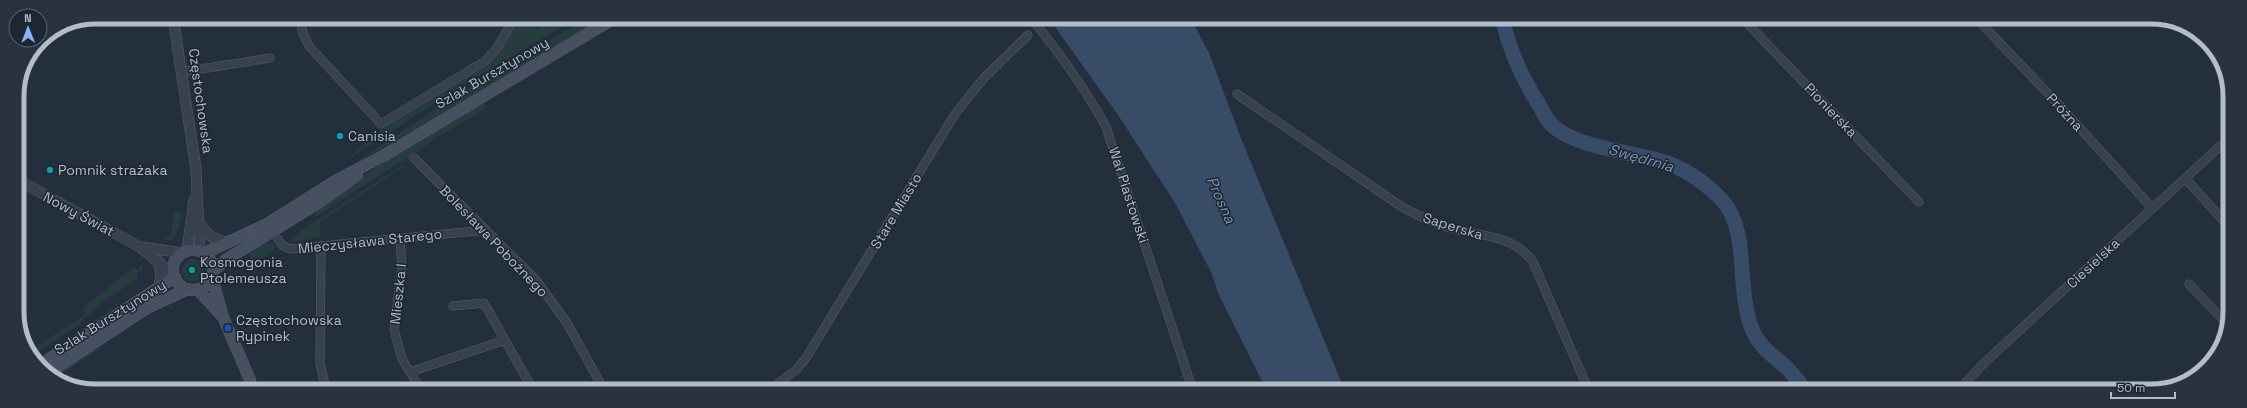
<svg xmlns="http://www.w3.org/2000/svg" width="2247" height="408" viewBox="0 0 2247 408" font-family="'Space Grotesk',sans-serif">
<rect width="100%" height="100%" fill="#242f3e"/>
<path fill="#263c3f" d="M548,17h31l-129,76 -106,69 37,-32 46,-32 59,-32 10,-11 24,-36 7,1 10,9z
M589,17h18l-264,154 106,-71z
M483,101l4,7 -53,31 -30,23 -7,2 -80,52 -3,-3 8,-8 74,-52z
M401,166l13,3 -13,-1 -78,52h-3l1,17 -30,5 11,-12z
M175,211l8,1 -7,23 -5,5 -6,-1 1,-3 4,1z
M266,242l5,1 6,4 -12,10 -15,3 -1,-9z
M182 270a11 11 0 1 1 22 0a11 11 0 1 1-22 0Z
M141,263l2,6 -6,4 1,5 -41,28 -20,20 -43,28 -3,-4 55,-36 -4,-6 52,-41 4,3z
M108,344l-51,33 -3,-1 29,-20z"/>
<path fill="#394c67" d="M1048,17h142l19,36 31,83 105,255h-78l-49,-98 -6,-19 -37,-71 -57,-88z"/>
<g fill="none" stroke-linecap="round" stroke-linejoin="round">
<path stroke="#394c67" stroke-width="15" d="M1502,17c7,32 20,62 38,89 3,6 6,13 11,18 23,25 91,28 122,41 18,8 36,21 49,35 29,32 13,91 31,131 7,17 21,25 34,37 7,7 13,15 19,23"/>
<defs>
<path id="minor" d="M301,17l1,14 7,15 72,78 104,-63 12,-13 18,-31
M1030,17c28,34 55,71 76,110l87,264
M1742,18l177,184
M1976,18l83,87 93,103
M182,72l88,-14
M1237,94l165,113c15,8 29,15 45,20 31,9 66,7 86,35l56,129
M414,158l122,122 31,43 37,67
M2186,179l43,48
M270,228l12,17 8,4 196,-19
M400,238l2,29 -8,62 8,30 19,31
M321,247l-1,116 6,27
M2189,284l39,41
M453,306l31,-3 49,87
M410,372l95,-32
M2145,388l2,3
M768,391l28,-21 10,-12 149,-244 28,-35 45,-44
M1958,391l25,-27 246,-226"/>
<path id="tertiary" d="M173,17l23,152 4,82
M18,180l122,67 34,28
M199,222c7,12 14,18 28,20
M142,247l40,6
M187,251l7,-51
M158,261l3,13 -2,12"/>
<path id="secondary" d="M173 270a20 20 0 1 1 40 0a20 20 0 1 1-40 0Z
M205,253l62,-29 68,-43 48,-25 233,-139
M213,271l14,-12 93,-57 37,-27
M212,278l11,39 27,63 2,10
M197,289l24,26
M40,365l135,-88
M48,373l99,-65 41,-19"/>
</defs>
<use href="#minor" stroke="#565f6c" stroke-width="9"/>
<use href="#tertiary" stroke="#565f6c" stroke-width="11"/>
<use href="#secondary" stroke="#565f6c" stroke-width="12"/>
<use href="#minor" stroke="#38414e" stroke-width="8"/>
<use href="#tertiary" stroke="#38414e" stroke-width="10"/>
<use href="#secondary" stroke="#465061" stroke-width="11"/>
</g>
<g fill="#0f9aa8" stroke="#1d2633" stroke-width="1.5">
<circle cx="340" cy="136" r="4"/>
<circle cx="50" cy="170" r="4"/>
<circle cx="192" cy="270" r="4"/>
</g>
<rect fill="#1a4fb4" stroke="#1d2633" stroke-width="1.5" x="224" y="324" width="8" height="8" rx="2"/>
<g text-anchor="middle" stroke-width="3" stroke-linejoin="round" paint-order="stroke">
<g font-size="14" fill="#b4bcc9" stroke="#1d2633">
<text transform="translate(492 73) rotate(-30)" y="5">Szlak Bursztynowy</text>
<text transform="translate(201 101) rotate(82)" y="5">Częstochowska</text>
<text transform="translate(1831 110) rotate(46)" y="5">Pionierska</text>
<text transform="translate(2065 112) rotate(47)" y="5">Próżna</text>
<text transform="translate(1129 195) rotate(72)" y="5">Wał Piastowski</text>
<text transform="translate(896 211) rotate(-59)" y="5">Stare Miasto</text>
<text transform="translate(79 214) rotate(28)" y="5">Nowy Świat</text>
<text transform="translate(1453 226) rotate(17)" y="5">Saperska</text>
<text transform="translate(370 241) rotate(-6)" y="5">Mieczysława Starego</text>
<text transform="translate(494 241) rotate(46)" y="5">Bolesława Pobożnego</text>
<text transform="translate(2093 263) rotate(-43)" y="5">Ciesielska</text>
<text transform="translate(398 294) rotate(-84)" y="5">Mieszka I</text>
<text transform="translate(110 317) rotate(-32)" y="5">Szlak Bursztynowy</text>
</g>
<g font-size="14" fill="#b4bcc9" stroke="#1d2633" text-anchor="start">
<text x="348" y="141">Canisia</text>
<text x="58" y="175">Pomnik strażaka</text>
<text x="200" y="267">Kosmogonia<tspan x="200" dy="16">Ptolemeusza</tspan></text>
<text x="236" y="325">Częstochowska<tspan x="236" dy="16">Rypinek</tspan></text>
</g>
<g font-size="15" font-style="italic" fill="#7c92b1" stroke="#1d2633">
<text transform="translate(1641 158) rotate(16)" y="5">Swędrnia</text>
<text transform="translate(1221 200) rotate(66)" y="5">Prosna</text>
</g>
</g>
<path d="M0 0H2247V408H0ZM96 24H2151A72 72 0 0 1 2223 96V312A72 72 0 0 1 2151 384H96A72 72 0 0 1 24 312V96A72 72 0 0 1 96 24Z" fill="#29323f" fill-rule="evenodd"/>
<path fill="none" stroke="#b4bcc9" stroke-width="5" d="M96 24H2151A72 72 0 0 1 2223 96V312A72 72 0 0 1 2151 384H96A72 72 0 0 1 24 312V96A72 72 0 0 1 96 24Z"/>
<g transform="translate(28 28) rotate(359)"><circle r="19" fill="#1d2633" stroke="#59626f"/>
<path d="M0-3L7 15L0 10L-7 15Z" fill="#8ab4f8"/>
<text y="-6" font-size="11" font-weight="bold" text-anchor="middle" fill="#b4bcc9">N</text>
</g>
<path d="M2111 392v6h64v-6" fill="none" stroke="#b4bcc9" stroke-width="2"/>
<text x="2117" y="392" font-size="12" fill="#b4bcc9" stroke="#1d2633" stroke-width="3" paint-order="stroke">50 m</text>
</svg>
